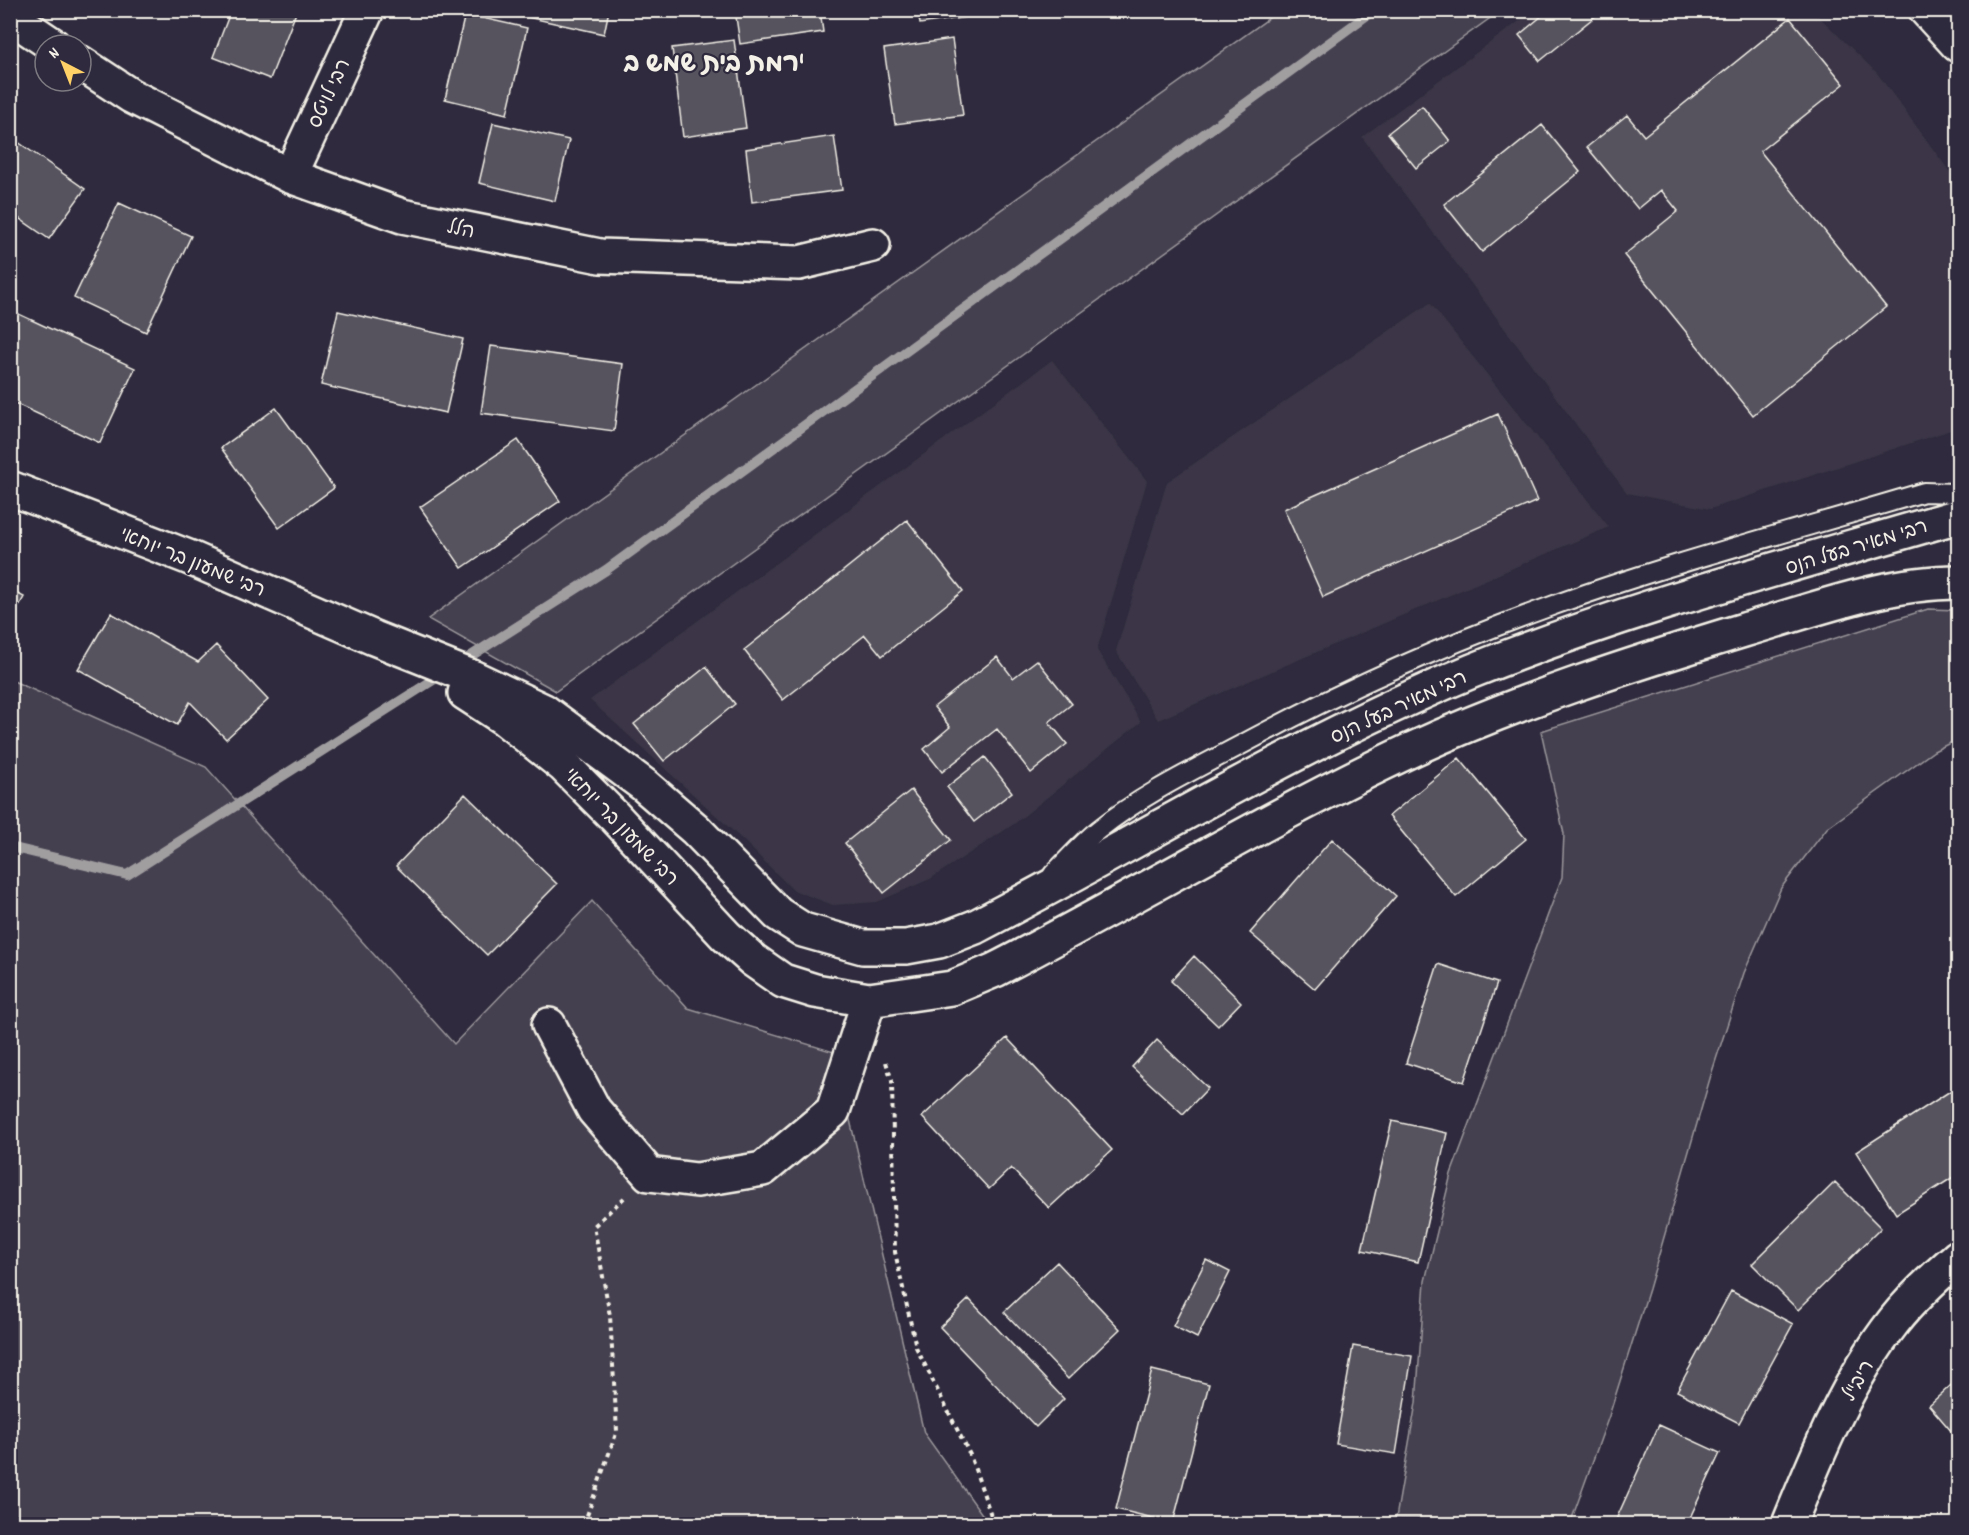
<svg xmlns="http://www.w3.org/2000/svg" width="1969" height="1535" viewBox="0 0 1969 1535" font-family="Dekko,'Playpen Sans Hebrew',sans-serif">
<rect width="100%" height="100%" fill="#2f2a3d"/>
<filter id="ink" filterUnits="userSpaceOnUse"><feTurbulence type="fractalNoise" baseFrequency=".0167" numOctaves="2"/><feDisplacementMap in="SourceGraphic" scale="12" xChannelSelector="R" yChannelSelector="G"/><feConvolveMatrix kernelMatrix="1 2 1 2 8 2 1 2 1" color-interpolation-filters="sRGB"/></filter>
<g filter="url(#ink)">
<path fill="#3b3647" d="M1533,11h280l64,62 81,110v241l-7,6 -241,79 -83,-16 -265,-356z
M1430,303l179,224 -451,193 -42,-69 51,-169z
M1052,360l95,121 -50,169 44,72 -127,102 -84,55 -53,23 -44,3 -40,-15 -48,-48 -155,-142z"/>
<path fill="#454050" stroke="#9c989c" stroke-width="1.5" d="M1279,11h221l-944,680 -128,-72z
M1928,609l30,1v129l-24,12 -107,77 -46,60 -37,85 -33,102 -62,214 -40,127 -39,108 -174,-6 20,-115 9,-122 26,-107 111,-297 2,-43 -23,-103z
M11,680l195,87 248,277 138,-143 96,107 146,44 90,381 65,91h-978z"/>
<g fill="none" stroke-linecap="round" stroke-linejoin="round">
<path stroke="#a19ea0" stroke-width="10" d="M10,847l117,28 479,-305 768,-560"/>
</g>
<path fill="#56525f" stroke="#f4f1e8" stroke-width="1.5" d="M231,10h66l-27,69 -57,-22z
M529,10h80l-5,24 -77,-17z
M735,10h85l3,22 -83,12z
M918,10h97l-95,14z
M1549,10h54l-63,51 -21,-26z
M465,14l62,14 -20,86 -62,-15z
M1790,18l54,66 -84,67 126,156 -133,108 -129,-160 54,-44 -17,-21 -23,19 -51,-62 40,-32 17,21z
M952,39l11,76 -68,9 -11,-75z
M734,40l12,88 -63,9 -11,-89z
M1422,106l28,35 -34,27 -28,-35z
M493,123l76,17 -14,61 -76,-18z
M1542,125l38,47 -98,80 -38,-48z
M834,136l8,54 -90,12 -6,-53z
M18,142l67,47 -36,50 -39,-27v-60z
M119,203l72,33 -45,96 -72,-34z
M10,310l125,58 -35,75 -90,-42z
M338,311l125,28 -17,74 -125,-28z
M491,346l132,18 -9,67 -133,-18z
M276,408l58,80 -55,40 -58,-80z
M1498,414l39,87 -214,96 -39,-88z
M518,440l42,61 -98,67 -42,-61z
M907,520l56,71 -81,65 -17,-21 -82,65 -39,-50z
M10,590l14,7 -14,25z
M111,613l87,49 18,-17 52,55 -42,39 -36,-37 -13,23 -99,-56z
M997,657l16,21 24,-18 35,44 -23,18 18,22 -36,29 -34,-44 -55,43 -18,-23 26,-22 -16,-20z
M706,667l29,37 -71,57 -30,-37z
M985,757l27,35 -38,30 -27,-35z
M1459,758l67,81 -70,58 -67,-81z
M911,790l40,50 -67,53 -39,-50z
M465,794l92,90 -70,71 -91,-89z
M1332,839l64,57 -81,93 -65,-56z
M1194,956l47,46 -23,24 -47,-45z
M1438,964l59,19 -33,99 -58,-19z
M1007,1038l105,112 -63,58 -38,-40 -22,21 -67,-72z
M1157,1040l51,48 -25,26 -51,-47z
M1958,1086v88l-62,40 -40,-62z
M1392,1121l55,12 -29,129 -56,-12z
M1835,1182l46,46 -83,82 -46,-46z
M1206,1260l24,12 -33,66 -24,-12z
M1057,1262l63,67 -52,50 -64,-67z
M1731,1291l62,33 -54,99 -62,-32z
M969,1299l95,100 -28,28 -96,-100z
M1353,1346l59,10 -16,98 -60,-10z
M1152,1370l57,14 -36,139 -57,-14z
M1958,1379v60l-29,-34z
M1659,1425l61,28 -33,71h-73z"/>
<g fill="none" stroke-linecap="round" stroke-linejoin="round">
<defs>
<path id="service" d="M1053,874c15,-15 29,-31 45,-44 47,-38 104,-64 158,-93 93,-50 190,-93 290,-129 123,-45 252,-78 378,-116l31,1 3,2"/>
<path id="minor" d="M10,16l43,29
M81,63l50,33 159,80 112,40 198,40 199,7 74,-18
M290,176l77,-166
M10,488l178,69 186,81 98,39 72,34 100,74 51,44 83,85 25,16 60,17h43l33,-6 36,-14c166,-86 325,-185 497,-256 158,-64 324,-107 486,-155
M465,693l40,26 59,47 51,51 111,119 27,24 30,21 32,10 54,9 83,-12 43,-18c140,-72 275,-154 418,-221 107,-49 219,-85 331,-119 69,-20 142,-48 214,-48
M549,1025l45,85 55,64 48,6 66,-11 70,-58 36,-111
M1789,1524c28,-69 58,-143 105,-203 18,-23 42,-45 64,-64"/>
<path id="secondary" d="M1926,10l32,35"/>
</defs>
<use href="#service" stroke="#f4f1e8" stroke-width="22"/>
<use href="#minor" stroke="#f4f1e8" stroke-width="38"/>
<use href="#secondary" stroke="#f4f1e8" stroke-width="38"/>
<path stroke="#f4f1e8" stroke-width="4" stroke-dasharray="4.5 4.5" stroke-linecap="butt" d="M886,1062l6,19 3,171 21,95 54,108 24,69
M584,1524l33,-93 -7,-115 -16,-90 31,-29"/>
<use href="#service" stroke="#2f2a3d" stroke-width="18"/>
<use href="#minor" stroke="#2f2a3d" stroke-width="33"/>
<use href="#secondary" stroke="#2f2a3d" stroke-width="33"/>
</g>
</g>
<g text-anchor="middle" stroke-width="4.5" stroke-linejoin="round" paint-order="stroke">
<g font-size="20" fill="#f4f1e8" stroke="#2f2a3d">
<text transform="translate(328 93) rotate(-65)" y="7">רבי לויטס</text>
<text transform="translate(461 228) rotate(12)" y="7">הלל</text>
<text transform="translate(1856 546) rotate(-17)" y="7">רבי מאיר בעל הנס</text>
<text transform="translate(193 561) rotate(22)" y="7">רבי שמעון בר יוחאי</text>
<text transform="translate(1398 706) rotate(-25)" y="7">רבי מאיר בעל הנס</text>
<text transform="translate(622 826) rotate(46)" y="7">רבי שמעון בר יוחאי</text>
<text transform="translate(1857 1380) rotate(-60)" y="7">ריב"ל</text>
</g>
<g font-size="26" font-weight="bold" fill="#f4f1e8" stroke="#2f2a3d">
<text x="714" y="71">רמת בית שמש ב'</text>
</g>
</g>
<rect width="1969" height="1535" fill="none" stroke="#2f2a3d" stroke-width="36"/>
<rect x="18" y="18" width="1933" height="1499" fill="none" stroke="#f4f1e8" stroke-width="2" filter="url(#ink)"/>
<g transform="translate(63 63) rotate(318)"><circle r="28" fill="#2f2a3d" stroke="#7e7a81" stroke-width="1.5"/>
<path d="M0-4.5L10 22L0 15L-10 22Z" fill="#ffd166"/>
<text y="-9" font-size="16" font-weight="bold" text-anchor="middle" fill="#f4f1e8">N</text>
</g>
</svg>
